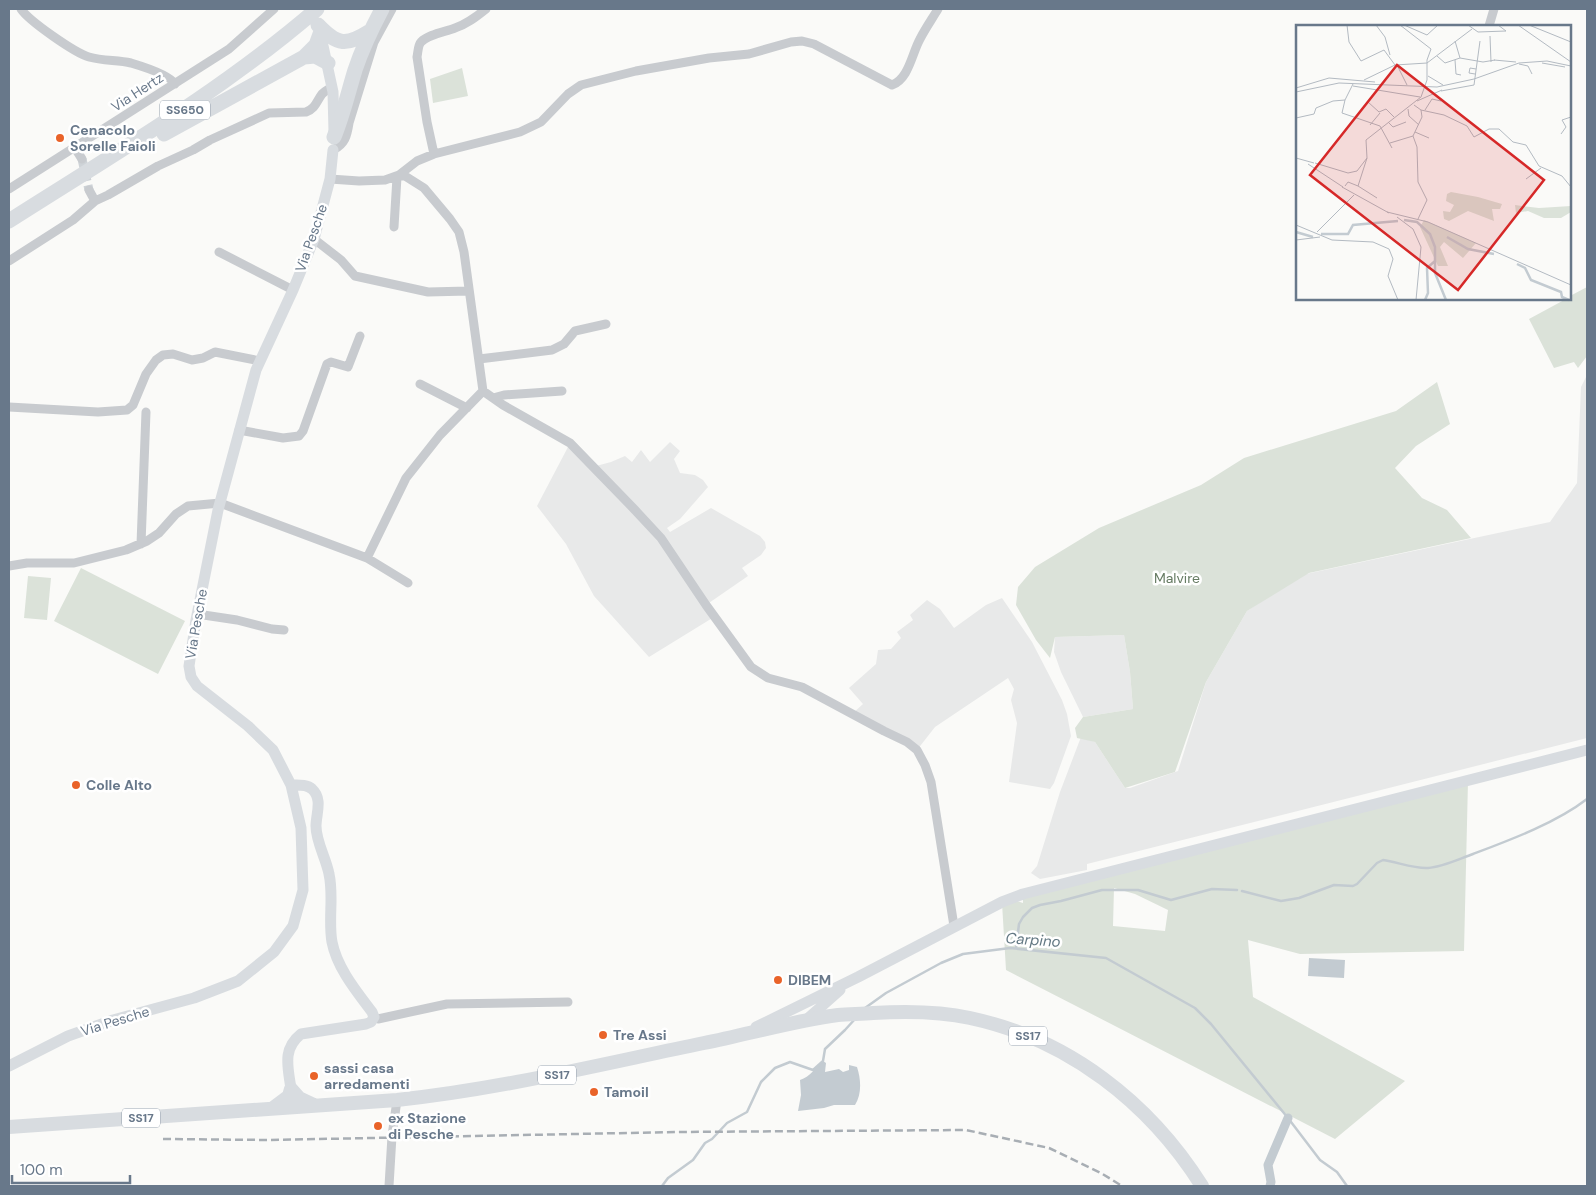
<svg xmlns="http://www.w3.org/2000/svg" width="1596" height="1195" viewBox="0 0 1596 1195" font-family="'DM Sans',sans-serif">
<rect width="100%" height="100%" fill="#fafaf8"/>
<path fill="#e8e9e9" d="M1587,375v363l-500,126v6l-47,9 -9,-6 6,-7 23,-74 21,-55 14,5 30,46h5l48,-17 28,-89 41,-71 54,-36 249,-53 27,-39 4,-96z
M670,442l10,9 -6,8 6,14 15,2 8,5 5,7 -28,32 -13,9 3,4 41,-24 49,28 5,6 1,6 -5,7 -19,13 6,8 -42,29 8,12 -65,40 -55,-61 -28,-52 -29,-38 31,-59 28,19 15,-4 14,-6 7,6 9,-12 9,12z
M1002,598l30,44 30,58 5,14 4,22 -17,47 -4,6 -41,-7 8,-59 -6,-23 3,-11 -6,-11 -73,49 -18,23 -65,-36 11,-10 -14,-16 27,-24 2,-14 13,-1 10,-11 -4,-6 16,-12 -3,-5 17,-15 13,9 14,19 32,-23z
M1124,635l6,37 3,37 -50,8 -22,-45 -7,-20 1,-15z"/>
<path fill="#dbe2d9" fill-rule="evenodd" d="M462,68l6,28 -35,7 -3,-24z
M1587,287v69l-9,12 -4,-6 -20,6 -25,-49 37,-20h4v-3z
M1437,382l13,42 -34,22 -21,22 27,30 25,12 24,28 -162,35 -62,38 -41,71 -31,90 -50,16 -30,-46 -18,-4 -2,-10 8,-11 50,-8 -3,-37 -6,-37 -69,2 -5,21 -14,-18 -20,-35 2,-18 17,-20 64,-39 102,-43 43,-27 152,-47z
M81,568l104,53 -27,53 -104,-53z
M28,576l23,2 -4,42 -23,-2z
M1468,781l-4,170 -164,3 -52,-14 5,57 152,84 -70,58 -329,-169 -4,-67 8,-4 13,4v-9zM1114,888l21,6 33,16 -3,21 -52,-5z"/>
<path fill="#c3cbd1" d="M1309,958l36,2 -1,18 -36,-2z
M823,1061l3,2 -1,9 14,-3 4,3 6,-2v-5l8,2c4,12 5,27 -2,38h-21l-10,3 -26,3 3,-16 -1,-15c10,-3 15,-12 23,-19z"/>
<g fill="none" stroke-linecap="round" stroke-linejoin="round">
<path stroke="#c3cbd1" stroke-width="2.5" d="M1242,891l39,10 18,-3 35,-13 19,1 4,-2 20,-21 6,-3c14,2 32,9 45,8 15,-1 31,-9 45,-14 37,-14 83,-31 114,-55
M1016,948l3,-24 4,-7 9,-9 8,-3 21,-4 41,-11h36l33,10 41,-11 25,1
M865,1008l21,-15 55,-30 22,-9 47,-6 96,10 89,50 16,16 77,94 32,42 17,12 10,14
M662,1186l6,-8 25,-18 12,-17 7,-4 15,-16 20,-11 14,-30 14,-14 15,-6 23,8 10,-9 2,-12 20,-19 10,-11"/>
<path stroke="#c3cbd1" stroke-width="9" d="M1270,1186l1,-4 -3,-17 20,-47"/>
<path stroke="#ced3d7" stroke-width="9" stroke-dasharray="9 4.5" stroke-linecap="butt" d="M82,159l7,31"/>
<path stroke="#c8cbcf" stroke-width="9" d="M21,9c8,12 54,44 68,48 14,4 28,3 42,6 10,3 39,12 44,21
M1489,26l5,-17
M75,148l7,11
M333,150c12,-6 14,-14 16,-27l25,-81 18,-33
M434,154l-7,-32 -10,-65c1,-5 1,-12 4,-15 8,-8 24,-10 34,-14 12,-4 21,-11 31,-19
M399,175l18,-14 17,-7 86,-22 21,-10 27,-28 13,-9 55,-14 73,-13 40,-4 42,-12 11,-1 12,3 78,41c17,-6 20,-32 28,-46 5,-10 12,-20 18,-30
M330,179l29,2 26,-1 14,-5 6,1 19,12 26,31 9,13 5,20 19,139 20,14 67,38 65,67 26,28 45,67 45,62 17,11 34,9 82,44 23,11 10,8 8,15 6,17 23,144
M9,189l220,-140 45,-40
M89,190l6,11
M394,227l3,-50
M314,239l27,21 14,16 73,16 40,-1
M219,252l74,38
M9,261l64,-41 22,-19 13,-6 50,-29 35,-16 17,-10 59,-27 37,-1c10,-4 10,-10 16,-18 3,-3 7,-5 10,-7
M479,359l73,-9 12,-6 11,-13 31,-7
M420,384l47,24
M493,398l11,-3 58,-4
M9,407l89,5 29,-2 6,-5 13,-31 10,-14 7,-5 10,-1 19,6 11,-2 12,-6 45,9
M239,430l44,8 16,-2 4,-5 24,-67 4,-2 17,5 12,-31
M141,544l5,-132
M367,558l39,-80 34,-43 43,-44
M9,566l18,-3h47l52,-13 21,-9 12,-8 17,-19 12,-8 32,-3 147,55 41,25
M197,614l40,6 35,9 12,1
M374,1017l4,2 69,-15 121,-2
M389,1186l3,-50 5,-36"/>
<path stroke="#d8dce0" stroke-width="11" d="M320,32l13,60 1,40
M291,785c7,0 16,-1 21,4 11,10 4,25 4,37 0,16 10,32 13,48 5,22 -1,46 3,68 5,26 25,50 40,70l2,5 -3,5 -5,2 -65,10c-19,15 -13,33 -10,55
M806,1020l34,-30
M756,1027l102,-50 144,-75 21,-8 564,-144
M9,1066l59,-30 45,-16 81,-22 44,-17 36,-29 19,-26 10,-36 -2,-62 -10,-43 -18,-35 -25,-24 -51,-40 -6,-9 -2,-11 7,-46 22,-110 38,-140 37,-80 21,-51 16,-60 3,-29"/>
<path stroke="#d8dce0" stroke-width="14" d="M273,1108l16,-12 2,-7 8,9 15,7
M9,1127l388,-27c104,-11 205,-36 307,-57 45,-9 89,-22 134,-28 12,-1 24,-1 35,-2 32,-2 65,-2 97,5 98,21 179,84 232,168"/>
<path stroke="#d8dce0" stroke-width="15" d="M318,25c20,21 28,21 52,6
M304,57l11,-1 13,7
M164,134l140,-77 12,-12 4,-11
M334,137c9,-22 14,-44 21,-67 7,-21 17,-42 27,-61
M9,221c105,-67 213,-130 308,-212"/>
<path stroke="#a8aeb4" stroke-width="2.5" stroke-dasharray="8 4" stroke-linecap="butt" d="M163,1139l106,1 408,-8 289,-2 83,18 52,25 21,13"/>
</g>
<g fill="#e96329" stroke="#fff" stroke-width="2">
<circle cx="60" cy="138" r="5"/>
<circle cx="76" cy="785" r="5"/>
<circle cx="778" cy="980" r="5"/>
<circle cx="603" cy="1035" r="5"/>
<circle cx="314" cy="1076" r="5"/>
<circle cx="594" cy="1092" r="5"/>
<circle cx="378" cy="1126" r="5"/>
</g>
<g text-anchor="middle" stroke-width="5" stroke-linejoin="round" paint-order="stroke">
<g fill="#fff" stroke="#95a0ad" stroke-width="1">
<rect x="160" y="100.5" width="50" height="19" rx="4"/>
<rect x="1009" y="1026.5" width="38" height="19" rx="4"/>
<rect x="538" y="1065.5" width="38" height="19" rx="4"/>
<rect x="122" y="1108.5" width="38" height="19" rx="4"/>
</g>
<g font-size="12" font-weight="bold" fill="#68788a">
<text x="185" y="114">SS650</text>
<text x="1028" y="1040">SS17</text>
<text x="557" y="1079">SS17</text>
<text x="141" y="1122">SS17</text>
</g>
<g font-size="14" fill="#68788a" stroke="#fff">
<text transform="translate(137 92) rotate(-33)" y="5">Via Hertz</text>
<text transform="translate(311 238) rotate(-71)" y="5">Via Pesche</text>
<text transform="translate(196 624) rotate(-80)" y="5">Via Pesche</text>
<text transform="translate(115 1021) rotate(-17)" y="5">Via Pesche</text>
</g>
<g font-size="14" font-weight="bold" fill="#68788a" stroke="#fff" text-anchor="start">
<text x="70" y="135">Cenacolo<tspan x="70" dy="16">Sorelle Faioli</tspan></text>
<text x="86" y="790">Colle Alto</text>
<text x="788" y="985">DIBEM</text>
<text x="613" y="1040">Tre Assi</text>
<text x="324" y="1073">sassi casa<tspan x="324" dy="16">arredamenti</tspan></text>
<text x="604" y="1097">Tamoil</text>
<text x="388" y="1123">ex Stazione<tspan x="388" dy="16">di Pesche</tspan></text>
</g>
<g font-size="14" fill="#667b63" stroke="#fff">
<text x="1177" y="583">Malvire</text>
</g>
<g font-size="15" font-style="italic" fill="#647984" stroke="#fff">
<text transform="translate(1033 940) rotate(4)" y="5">Carpino</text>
</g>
</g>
<g transform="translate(1296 25)">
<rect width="275" height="275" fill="#fafaf8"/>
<path d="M155,167l27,5 24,7 -2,5h-8l2,12 -26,-10 -19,10 -5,-2 -1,-8 7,1 4,-7 -8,-4 1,-7zM219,180l24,3 32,-2v6l-10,6h-17l-16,-7 -12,2zM128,195l52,23 -13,15 -19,-16 -4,5 8,19h-10l-18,-39z" fill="#dbe2d9"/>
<path fill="none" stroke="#c3cbd1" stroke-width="2.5" d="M108,195l13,2 13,12 5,13v26l11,27M0,207l17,5M25,209h27l5,-9 45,-4M151,212l21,12 26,5M221,239l8,4 6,12 30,12 1,5 7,3M129,275l3,-7 -1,-25 8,-7"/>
<path fill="none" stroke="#b3bac2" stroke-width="1" d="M51,0l2,17 12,19 23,-11 11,15M80,0l9,12 5,18M108,0l23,10 11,-10M172,0l10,7 28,-1 -8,-6M222,0l53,37M233,0l42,17M194,11l1,26M159,16l5,17 23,4 12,-2M141,31l8,7 15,-5M159,35l1,14 5,1M198,35l22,2M131,38l45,-34M246,38l23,4M223,39l9,2 4,8M102,42l9,18M179,49l-6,-1 1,-5 6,1M132,51l15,9M68,55l31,-15 32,-2M57,59l-8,16 -3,13 38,13 12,22M57,61l67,11M0,63l33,-10 46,4M145,66l33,-6 6,-44M0,67l43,-9 98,4 37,-8 45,-16 28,-2 24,5M121,76l25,-11M72,77l11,10 7,-3 8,8M112,84l1,7 10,9M125,85l23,5 23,11 7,11 15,-8h10l14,13 13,3 13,21 23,10 9,11M129,85l7,-11 9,2M0,93l18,-4 2,-6 17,-7 12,-1M92,97l5,5 13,-5M74,100l10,-12M119,107l14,6M265,109l5,-7 -4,-7 9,-3M117,111l4,11 1,35 9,18 -9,19M117,111l9,-19 -1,-7 -7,-5M94,118l23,-7M0,133l18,5M19,138l33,10 9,-2 10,-13 -1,-18 55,-43 6,-17v-20l4,-11 -31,-24M12,139l35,23M230,154l15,-11M49,161l3,-4 10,4 9,-28M62,161l19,12M46,162l47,26M91,187l41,10 143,63M101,192l16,12 8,18 -5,53M0,200l36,15 41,2 16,7 4,10 -5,17 10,24M21,207l37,-37M0,215l24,-3"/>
<path fill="#d62828" fill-opacity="0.15" stroke="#d62828" stroke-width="2.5" d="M101,40l147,115 -86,110 -148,-115z"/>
<rect width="275" height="275" fill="none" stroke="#68788a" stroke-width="2.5"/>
</g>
<rect width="1596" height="1195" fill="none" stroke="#68788a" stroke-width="20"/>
<path d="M12 1175v8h118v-8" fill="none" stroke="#68788a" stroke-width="2.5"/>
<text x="20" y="1175" font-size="15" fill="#68788a" stroke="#ffffff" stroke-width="4" paint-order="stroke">100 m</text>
</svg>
